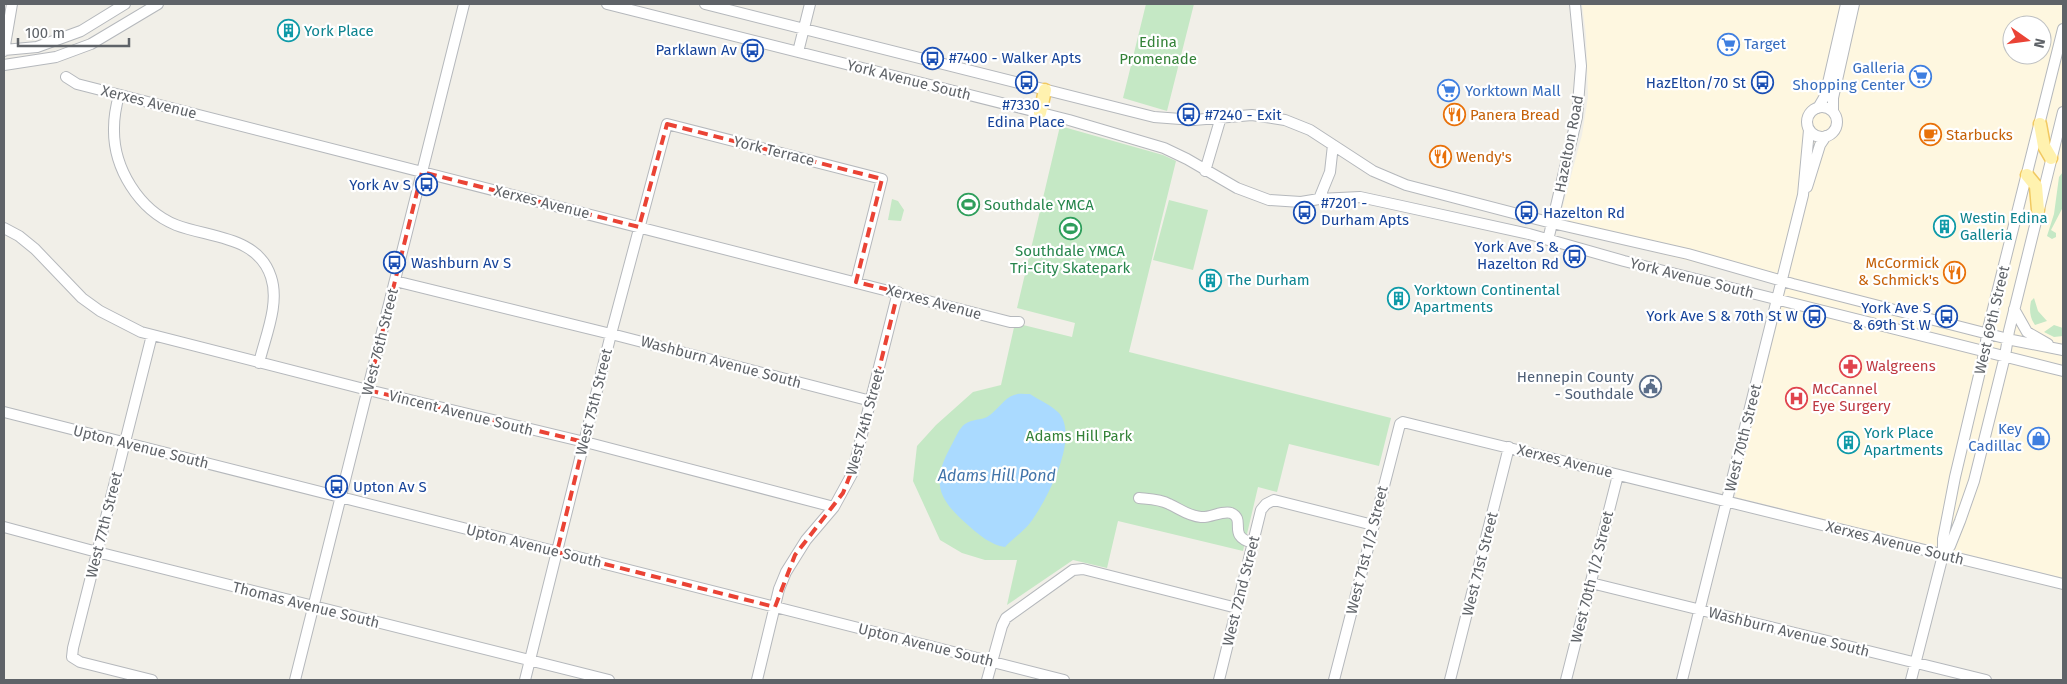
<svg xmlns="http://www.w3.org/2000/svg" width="2067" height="684" viewBox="0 0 2067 684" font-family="'Fira Sans',sans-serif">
<rect width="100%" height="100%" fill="#f1efe8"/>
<path fill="#fef7e0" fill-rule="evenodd" d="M1582,4h481v574l-328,-81 50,-212 -228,-57 25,-93 6,-38 -2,-62zM2012,25h30v30h-30z"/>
<path fill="#c5e8c5" d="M1146,4h48l-27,107 -44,-13z
M1060,126l103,29 13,6 -47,191 262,66 -12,48 -90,-22 -12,48 -19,-5 -15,64 -125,-30 -11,47 -34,-8 -66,45 10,-45h-32l-23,-7 -22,-13 -27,-59 4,-35 19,-21 37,-33 28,-7 14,-62 57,14 3,-14 -58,-15z
M2063,172v35l-12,23 5,3v4l-4,2 -5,-3 7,-22 5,-37z
M892,199l6,2 6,9 -3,11 -13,-1z
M1169,200l39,10 -15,60 -40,-10z
M2034,298l4,13 9,10 -12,4c-5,-7 -6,-15 -4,-24z
M2054,325l9,3v8l-9,1 -10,-5z"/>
<path fill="#aadaff" d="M1030,394c9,6 21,11 29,19 21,25 -13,89 -29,110 -7,9 -18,16 -25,24 -14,-2 -26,-12 -36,-21 -30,-26 -39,-42 -18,-80 4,-7 8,-18 14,-22 7,-5 16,-4 22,-7 10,-6 17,-19 27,-22 4,-2 11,-1 16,-1z"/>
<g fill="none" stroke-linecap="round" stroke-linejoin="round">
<defs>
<path id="minor" d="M607,4l462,116 95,28 23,11 50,29 32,12 32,2 18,-3 41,-2 37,8 132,29 95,27 439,110
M705,4l449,113 40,3 58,-5 33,5 25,10 63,41 33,14 146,38 136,31 105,30 219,56 51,10
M4,50l33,-3 44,-16 44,-27
M4,51l8,-47
M798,52l12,-48
M4,65l52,-8 35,-13 67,-40
M66,77l11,7 933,238h9
M119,95c-3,11 -5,22 -5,33 -1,40 25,82 62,97 34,13 82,11 95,52 9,27 -6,60 -12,86
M1807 122a15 15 0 1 1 30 0a15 15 0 1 1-30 0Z
M1818,108l7,-12 21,-92
M1833,112v-14l21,-94
M1205,171l16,-54
M1807,187l13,-42 6,-9
M1319,199l11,-27 3,-27
M4,228l15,8 16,13 47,49 18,13 41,21 219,56 233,56 241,63
M1548,240l29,-123 4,-51 -6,-62
M395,281l224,55 252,65
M2014,309l13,23 21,12
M152,335l-79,313 -1,9 8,5 72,18
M4,412l1060,268
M1139,498c10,1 21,1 30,6 11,5 19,12 32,13 9,1 22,-7 30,-4 16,7 -5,23 22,30
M4,527l93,25 512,128
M1944,554l6,-8 10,-25 14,-40 31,-125 4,-25 54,-219
M1591,583l395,97
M295,680l169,-676
M525,680l86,-346 56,-210 215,55 -26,103
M757,680l22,-91 7,-17 20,-32 28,-33 18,-33 46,-182
M987,680l15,-54 4,-8 67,-48 10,-1 154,39
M1219,680l42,-170 5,-6 8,-4 99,25
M1334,680l66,-256 3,-2 660,162
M1450,680l59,-233
M1566,680l52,-205
M1682,680l121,-485 6,-65
M1911,680l32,-125v-16l12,-62 30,-127 2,-17 76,-304"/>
<path id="major" d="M1040,113l5,-23
M2040,124l4,22 7,12
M2027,175l9,11 2,24"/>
</defs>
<use href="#minor" stroke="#b5b8bc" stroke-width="12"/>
<use href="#major" stroke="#f2c960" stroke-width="15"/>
<use href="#minor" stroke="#fff" stroke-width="10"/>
<use href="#major" stroke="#fff2af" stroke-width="12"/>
</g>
<path fill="none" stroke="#ea4335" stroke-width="4" stroke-dasharray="10 6" stroke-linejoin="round" d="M667,124l215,55 -26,103 42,10 -40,163 -15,38 -48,62 -20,52 -218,-55 27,-110 -216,-52 54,-218 217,55z"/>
<defs>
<symbol id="building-ring" viewBox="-11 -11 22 22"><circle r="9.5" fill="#fff" stroke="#0f9aa8" stroke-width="1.5"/><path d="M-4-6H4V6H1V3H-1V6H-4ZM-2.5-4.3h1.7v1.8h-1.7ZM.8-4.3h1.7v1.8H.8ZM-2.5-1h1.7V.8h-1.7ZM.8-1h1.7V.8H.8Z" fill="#0f9aa8"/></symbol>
<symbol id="supermarket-ring" viewBox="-11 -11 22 22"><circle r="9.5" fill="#fff" stroke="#3f7fe0" stroke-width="1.5"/><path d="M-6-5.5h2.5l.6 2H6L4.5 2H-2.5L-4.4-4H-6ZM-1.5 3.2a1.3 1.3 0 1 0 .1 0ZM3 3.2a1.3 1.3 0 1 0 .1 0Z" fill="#3f7fe0"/></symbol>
<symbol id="bus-ring" viewBox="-11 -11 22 22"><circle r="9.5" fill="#fff" stroke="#1a4fb4" stroke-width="1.5"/><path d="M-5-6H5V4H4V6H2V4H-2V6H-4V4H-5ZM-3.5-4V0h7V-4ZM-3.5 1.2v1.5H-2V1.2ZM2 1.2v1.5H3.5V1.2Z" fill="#1a4fb4"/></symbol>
<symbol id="restaurant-ring" viewBox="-11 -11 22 22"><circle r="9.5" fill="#fff" stroke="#e8710a" stroke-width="1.5"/><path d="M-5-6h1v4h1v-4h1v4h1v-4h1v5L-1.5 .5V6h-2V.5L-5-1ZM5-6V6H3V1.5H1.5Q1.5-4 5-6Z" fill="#e8710a"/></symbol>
<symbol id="cafe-ring" viewBox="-11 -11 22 22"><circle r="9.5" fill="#fff" stroke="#e8710a" stroke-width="1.5"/><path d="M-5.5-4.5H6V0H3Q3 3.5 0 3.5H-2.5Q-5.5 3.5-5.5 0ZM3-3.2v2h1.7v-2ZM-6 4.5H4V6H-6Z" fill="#e8710a"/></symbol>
<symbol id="stadium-ring" viewBox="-11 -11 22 22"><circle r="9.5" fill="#fff" stroke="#2e9e5b" stroke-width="1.5"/><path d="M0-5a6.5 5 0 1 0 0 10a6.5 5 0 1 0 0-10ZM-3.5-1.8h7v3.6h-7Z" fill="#2e9e5b"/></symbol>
<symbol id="pharmacy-ring" viewBox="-11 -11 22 22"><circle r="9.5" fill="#fff" stroke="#e0444e" stroke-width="1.5"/><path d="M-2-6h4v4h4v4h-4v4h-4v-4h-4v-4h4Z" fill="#e0444e"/></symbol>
<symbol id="civic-ring" viewBox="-11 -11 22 22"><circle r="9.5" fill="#fff" stroke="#5c6f8a" stroke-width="1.5"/><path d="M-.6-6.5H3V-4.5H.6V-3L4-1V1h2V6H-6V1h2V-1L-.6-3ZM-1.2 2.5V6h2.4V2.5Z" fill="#5c6f8a"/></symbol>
<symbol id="hospital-ring" viewBox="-11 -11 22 22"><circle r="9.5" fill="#fff" stroke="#e0444e" stroke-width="1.5"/><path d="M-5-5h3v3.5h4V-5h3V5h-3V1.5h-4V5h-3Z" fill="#e0444e"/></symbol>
<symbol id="shop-ring" viewBox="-11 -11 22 22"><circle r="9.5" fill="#fff" stroke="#3f7fe0" stroke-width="1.5"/><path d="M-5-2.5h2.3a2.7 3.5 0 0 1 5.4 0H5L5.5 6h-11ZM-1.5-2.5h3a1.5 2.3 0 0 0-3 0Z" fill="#3f7fe0"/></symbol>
</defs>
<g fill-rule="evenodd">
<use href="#building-ring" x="276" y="18" width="25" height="25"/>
<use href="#supermarket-ring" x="1716" y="32" width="25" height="25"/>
<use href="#bus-ring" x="740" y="38" width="25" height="25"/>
<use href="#bus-ring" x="920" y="46" width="25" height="25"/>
<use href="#supermarket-ring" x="1908" y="64" width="25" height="25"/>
<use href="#bus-ring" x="1014" y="70" width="25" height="25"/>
<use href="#bus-ring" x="1750" y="70" width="25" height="25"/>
<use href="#supermarket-ring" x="1436" y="78" width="25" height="25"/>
<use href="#bus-ring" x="1176" y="102" width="25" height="25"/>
<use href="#restaurant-ring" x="1442" y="102" width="25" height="25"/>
<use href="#cafe-ring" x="1918" y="122" width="25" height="25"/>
<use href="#restaurant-ring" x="1428" y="144" width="25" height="25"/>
<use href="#bus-ring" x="414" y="172" width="25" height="25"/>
<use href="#stadium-ring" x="956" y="192" width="25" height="25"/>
<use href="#bus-ring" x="1292" y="200" width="25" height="25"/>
<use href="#bus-ring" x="1514" y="200" width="25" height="25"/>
<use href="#building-ring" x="1932" y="214" width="25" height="25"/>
<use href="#stadium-ring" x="1058" y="216" width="25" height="25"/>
<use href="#bus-ring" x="1562" y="244" width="25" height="25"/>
<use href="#bus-ring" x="382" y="250" width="25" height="25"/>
<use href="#restaurant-ring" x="1942" y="260" width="25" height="25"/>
<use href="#building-ring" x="1198" y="268" width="25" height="25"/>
<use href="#building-ring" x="1386" y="286" width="25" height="25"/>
<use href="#bus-ring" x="1802" y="304" width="25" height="25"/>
<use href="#bus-ring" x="1934" y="304" width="25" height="25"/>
<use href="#pharmacy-ring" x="1838" y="354" width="25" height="25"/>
<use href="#civic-ring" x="1638" y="374" width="25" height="25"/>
<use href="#hospital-ring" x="1784" y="386" width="25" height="25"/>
<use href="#shop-ring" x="2026" y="426" width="25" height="25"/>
<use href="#building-ring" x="1836" y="430" width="25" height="25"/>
<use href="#bus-ring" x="324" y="474" width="25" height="25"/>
</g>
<g text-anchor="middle" stroke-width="4.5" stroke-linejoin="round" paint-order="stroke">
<g font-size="15" fill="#0d838f" stroke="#fff" text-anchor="start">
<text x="304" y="36">York Place</text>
<text x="1960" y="223">Westin Edina<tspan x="1960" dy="17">Galleria</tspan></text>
<text x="1227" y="285">The Durham</text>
<text x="1414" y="295">Yorktown Continental<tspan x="1414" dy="17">Apartments</tspan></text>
<text x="1864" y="438">York Place<tspan x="1864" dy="17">Apartments</tspan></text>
</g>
<g font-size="15" fill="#348238" stroke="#fff">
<text x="1158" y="47">Edina<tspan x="1158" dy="17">Promenade</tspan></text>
<text x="1079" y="441">Adams Hill Park</text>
</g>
<g font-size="15" fill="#366cbe" stroke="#fff" text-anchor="start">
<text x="1744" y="49">Target</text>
<text x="1905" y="73" text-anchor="end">Galleria<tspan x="1905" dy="17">Shopping Center</tspan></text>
<text x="1465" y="96">Yorktown Mall</text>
<text x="2022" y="434" text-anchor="end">Key<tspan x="2022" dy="17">Cadillac</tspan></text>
</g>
<g font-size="15" fill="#164399" stroke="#fff" text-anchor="end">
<text x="737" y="55">Parklawn Av</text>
<text x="949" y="63" text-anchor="start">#7400 - Walker Apts</text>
<text x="1746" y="88">HazElton/70 St</text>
<text x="1026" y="110" text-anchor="middle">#7330 -<tspan x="1026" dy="17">Edina Place</tspan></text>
<text x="1205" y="120" text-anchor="start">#7240 - Exit</text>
<text x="411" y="190">York Av S</text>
<text x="1321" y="208" text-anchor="start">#7201 -<tspan x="1321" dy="17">Durham Apts</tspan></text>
<text x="1543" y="218" text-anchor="start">Hazelton Rd</text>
<text x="1559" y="252">York Ave S &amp;<tspan x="1559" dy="17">Hazelton Rd</tspan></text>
<text x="411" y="268" text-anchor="start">Washburn Av S</text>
<text x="1931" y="313">York Ave S<tspan x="1931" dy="17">&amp; 69th St W</tspan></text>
<text x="1798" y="321">York Ave S &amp; 70th St W</text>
<text x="353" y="492" text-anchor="start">Upton Av S</text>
</g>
<g font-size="15" fill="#5f6368" stroke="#fff">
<text transform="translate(909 80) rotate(14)" y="5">York Avenue South</text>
<text transform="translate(149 102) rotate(14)" y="5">Xerxes Avenue</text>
<text transform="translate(1569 144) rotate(-79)" y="5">Hazelton Road</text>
<text transform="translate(774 151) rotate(14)" y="5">York Terrace</text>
<text transform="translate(542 202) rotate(14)" y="5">Xerxes Avenue</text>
<text transform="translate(1692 278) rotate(14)" y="5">York Avenue South</text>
<text transform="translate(934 302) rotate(15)" y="5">Xerxes Avenue</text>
<text transform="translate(1992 320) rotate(-77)" y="5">West 69th Street</text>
<text transform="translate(380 342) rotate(-76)" y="5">West 76th Street</text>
<text transform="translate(721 362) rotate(15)" y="5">Washburn Avenue South</text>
<text transform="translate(594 402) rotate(-76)" y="5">West 75th Street</text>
<text transform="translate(461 413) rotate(14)" y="5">Vincent Avenue South</text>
<text transform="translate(865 422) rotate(-75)" y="5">West 74th Street</text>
<text transform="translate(1743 438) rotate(-76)" y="5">West 70th Street</text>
<text transform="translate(141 447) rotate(14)" y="5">Upton Avenue South</text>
<text transform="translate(1565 461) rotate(14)" y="5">Xerxes Avenue</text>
<text transform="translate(104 525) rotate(-76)" y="5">West 77th Street</text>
<text transform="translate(1895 543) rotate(14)" y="5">Xerxes Avenue South</text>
<text transform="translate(534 546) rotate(14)" y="5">Upton Avenue South</text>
<text transform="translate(1367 550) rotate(-76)" y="5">West 71st 1/2 Street</text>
<text transform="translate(1480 564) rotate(-76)" y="5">West 71st Street</text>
<text transform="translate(1592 577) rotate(-76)" y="5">West 70th 1/2 Street</text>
<text transform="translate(1241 591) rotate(-76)" y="5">West 72nd Street</text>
<text transform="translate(306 605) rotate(14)" y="5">Thomas Avenue South</text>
<text transform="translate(1789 632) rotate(14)" y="5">Washburn Avenue South</text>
<text transform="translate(926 645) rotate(14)" y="5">Upton Avenue South</text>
</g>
<g font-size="15" fill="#c56008" stroke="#fff" text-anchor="start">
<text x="1470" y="120">Panera Bread</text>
<text x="1946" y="140">Starbucks</text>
<text x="1456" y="162">Wendy's</text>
<text x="1939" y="268" text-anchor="end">McCormick<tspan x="1939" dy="17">&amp; Schmick's</tspan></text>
</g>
<g font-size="15" fill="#27864d" stroke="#fff" text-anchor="start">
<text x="984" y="210">Southdale YMCA</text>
<text x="1070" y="256" text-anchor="middle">Southdale YMCA<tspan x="1070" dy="17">Tri-City Skatepark</tspan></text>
</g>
<g font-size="15" fill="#be3a42" stroke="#fff" text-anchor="start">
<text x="1866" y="371">Walgreens</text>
<text x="1812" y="394">McCannel<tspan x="1812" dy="17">Eye Surgery</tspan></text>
</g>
<g font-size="15" fill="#4e5e75" stroke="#fff" text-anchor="end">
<text x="1634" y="382">Hennepin County<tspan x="1634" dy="17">- Southdale</tspan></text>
</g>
<g font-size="16" font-style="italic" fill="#4174aa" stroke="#fff">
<text x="997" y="481">Adams Hill Pond</text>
</g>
</g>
<rect width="2067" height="684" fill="none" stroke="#5f6368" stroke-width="10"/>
<g transform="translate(2027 40) rotate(104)"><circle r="24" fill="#ffffff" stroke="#bfc1c3"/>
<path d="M0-4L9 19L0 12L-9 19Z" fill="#ea4335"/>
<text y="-8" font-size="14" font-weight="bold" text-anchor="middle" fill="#5f6368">N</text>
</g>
<path d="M18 38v8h111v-8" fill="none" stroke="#5f6368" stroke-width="2.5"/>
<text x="25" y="38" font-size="15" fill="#5f6368" stroke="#ffffff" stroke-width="4" paint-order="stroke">100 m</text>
</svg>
